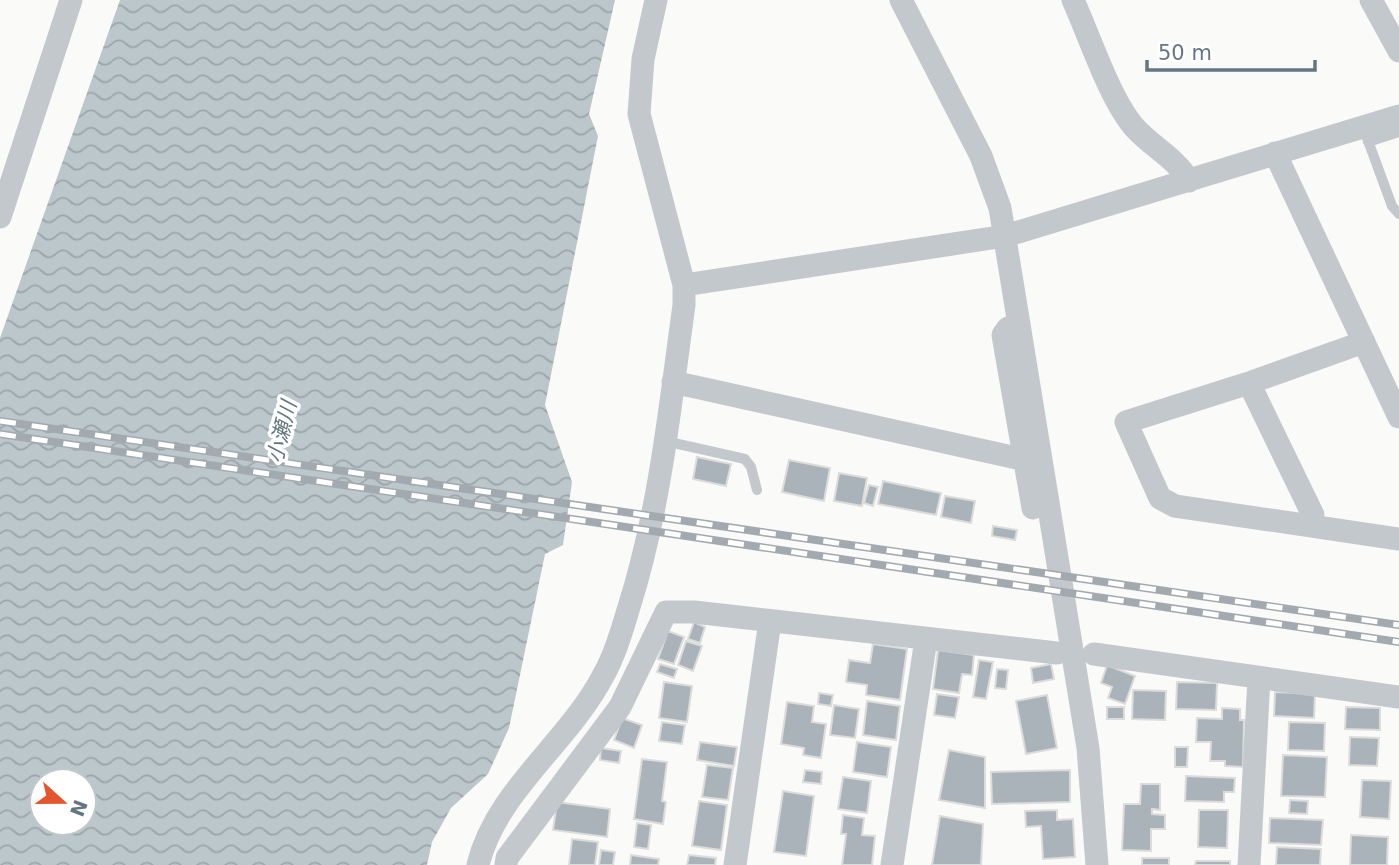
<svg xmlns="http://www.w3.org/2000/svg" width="1399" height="865" viewBox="0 0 1399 865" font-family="'DejaVu Sans','Noto Sans JP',sans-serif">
<defs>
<pattern id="water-waves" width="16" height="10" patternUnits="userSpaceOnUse" patternTransform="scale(1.75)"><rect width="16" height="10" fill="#bbc7cb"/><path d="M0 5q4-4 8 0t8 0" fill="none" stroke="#9ca6aa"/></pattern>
</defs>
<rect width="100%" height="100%" fill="#fafaf8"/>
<path fill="url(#water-waves)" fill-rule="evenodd" d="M120,0h495l-26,114 9,22 -53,269 27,77 -9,63 -18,9 -36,174 -21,46 -37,34 -19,34 -5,23h-427v-527zM42,781h42v42h-42z"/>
<path fill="#aab3b9" stroke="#dcdcda" stroke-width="2" d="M697,457l34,7 -5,22 -33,-7z
M789,460l41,8 -6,33 -42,-9z
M839,473l28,5 -5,28 -28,-5z
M883,481l58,12 -5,22 -58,-11z
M869,485l9,2 -5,19 -9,-3z
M945,496l30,5 -4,22 -30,-6z
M993,526l24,4 -2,10 -23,-4z
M694,622l11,5 -5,16 -12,-4z
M668,631l16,6 -10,27 -16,-5z
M686,641l16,5 -9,25 -15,-6z
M873,644l34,5 -7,51 -34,-5 1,-10 -21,-3 3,-22 21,3z
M938,650l36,5 -2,20 -10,-1 -3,19 -26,-4z
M979,660l14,2 -7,37 -13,-2z
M660,664l17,5 -3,9 -17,-6z
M1051,664l3,15 -21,4 -2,-15z
M1107,665l28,11 -10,28 -17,-6 4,-11 -11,-4z
M997,669l11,1 -2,19 -11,-1z
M664,682l28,4 -5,36 -28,-4z
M1177,682l40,1 -1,27 -40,-1z
M1133,690l33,1 -1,29 -33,-1z
M1275,692l40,2 -1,24 -40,-2z
M819,693l14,2 -2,11 -13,-2z
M937,694l22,3 -4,21 -21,-3z
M1047,695l10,53 -31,6 -10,-53z
M867,701l33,5 -4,34 -33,-5z
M787,702l27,4 -2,16 14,2 -5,34 -18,-3 1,-7 -23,-4z
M834,705l25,4 -4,29 -25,-3z
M1107,707h17v12h-17z
M1346,707l34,1v22l-35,-1z
M1222,708l18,1v11h4l-1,47 -18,-1v-5h-15l1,-19h-15l1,-24 25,1z
M622,718l20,7 -8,23 -20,-8z
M662,722l23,3 -3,19 -23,-3z
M1289,722l36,1 -1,28 -36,-1z
M1350,737l29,1 -2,28 -28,-1z
M700,742l37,5 -3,19 -37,-6z
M857,742l34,5 -4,30 -34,-5z
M1175,747h13l-1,20h-12z
M601,748l20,3 -2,12 -19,-3z
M949,750l36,7v51l-46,-8z
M1283,755l44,2 -2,40 -44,-1z
M642,759l25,3 -5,39 4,1 -3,22 -29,-5z
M707,765l26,3 -5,32 -26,-3z
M805,770l17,2 -1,12 -18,-2z
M1070,770v32l-78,2 -1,-32z
M1186,776l49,2 -1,14h-10v10l-39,-1z
M843,777l28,4 -4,32 -29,-4z
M1362,780l29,1 -2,38 -29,-2z
M1141,784h19v26l-8,-1v5l13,1v14h-14v22l-29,-1 2,-46h16z
M783,791l31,5 -8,60 -32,-4z
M1290,800l18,1 -1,13 -18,-1z
M699,801l28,4 -6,45 -29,-4z
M557,802l53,7 -3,28 -54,-7z
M1057,810v10l16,-1 2,38 -32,2 -2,-33 -15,1 -1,-16z
M1199,810h29l-1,38 -29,-1z
M843,815l21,3 -2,17 13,1 -3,29h-30l4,-31h-5z
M940,816l43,8 -2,41h-49z
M1270,818l53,2 -2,25 -52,-2z
M637,823l14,2 -3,24 -14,-2z
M1351,835l37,2 -1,28h-37z
M572,839l26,3 -3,23h-26z
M1277,847l44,2 -1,16h-44z
M601,850l14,2 -2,13h-14z
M631,855l28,4 -1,6h-28z
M689,855l27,3 -1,7h-28z
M1142,858h27v7h-27z
M1196,861h34v4h-35z"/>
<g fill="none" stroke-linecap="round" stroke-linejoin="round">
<path stroke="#c3c8cc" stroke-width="10" d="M1363,127l29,79 7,8
M1368,142l31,-10
M665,441l80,18 6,8 6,23"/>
<path stroke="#c3c8cc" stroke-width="23" d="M901,0l80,156 19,52 88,540 9,117
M1073,0c16,35 37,100 62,128 17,19 41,30 54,53
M1371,0l28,51
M1275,153l124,264
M0,217l71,-217
M684,285l321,-49 394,-120
M1019,324l-11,4 -5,7 30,173
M1364,342l-115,41 -123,39 34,76 15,8 224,33
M673,382l344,76 7,-1
M1249,383l64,132 -2,10
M1094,654l305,43
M478,865c18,-74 90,-122 125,-189 12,-21 19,-46 26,-69 31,-98 41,-201 55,-302v-20l-45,-171 4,-55 13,-59
M506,865l1,-7 113,-151 46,-95h28l363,41
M735,865l35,-244
M892,865l34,-226
M1249,865l10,-187"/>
<defs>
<path id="rail" d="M0,421l1399,204
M0,434l1399,208"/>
</defs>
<use href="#rail" stroke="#a2aab0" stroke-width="8"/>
<use href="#rail" stroke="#fff" stroke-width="5" stroke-dasharray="16" stroke-linecap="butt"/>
</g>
<g text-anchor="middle" stroke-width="7" stroke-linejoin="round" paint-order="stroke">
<g font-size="21" font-style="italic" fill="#60757c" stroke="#fff">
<text transform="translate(282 432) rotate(-76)" y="7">小瀬川</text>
</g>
</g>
<g transform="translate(63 802) rotate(111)"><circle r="33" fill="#ffffff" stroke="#c1c8cd" stroke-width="2"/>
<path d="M0-5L12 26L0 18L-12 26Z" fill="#e4572e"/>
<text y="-10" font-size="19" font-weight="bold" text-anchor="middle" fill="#657683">N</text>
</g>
<path d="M1147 60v10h168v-10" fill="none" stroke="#657683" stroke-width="3.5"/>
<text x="1158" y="60" font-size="21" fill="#657683" stroke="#ffffff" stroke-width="5" paint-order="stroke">50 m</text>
</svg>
